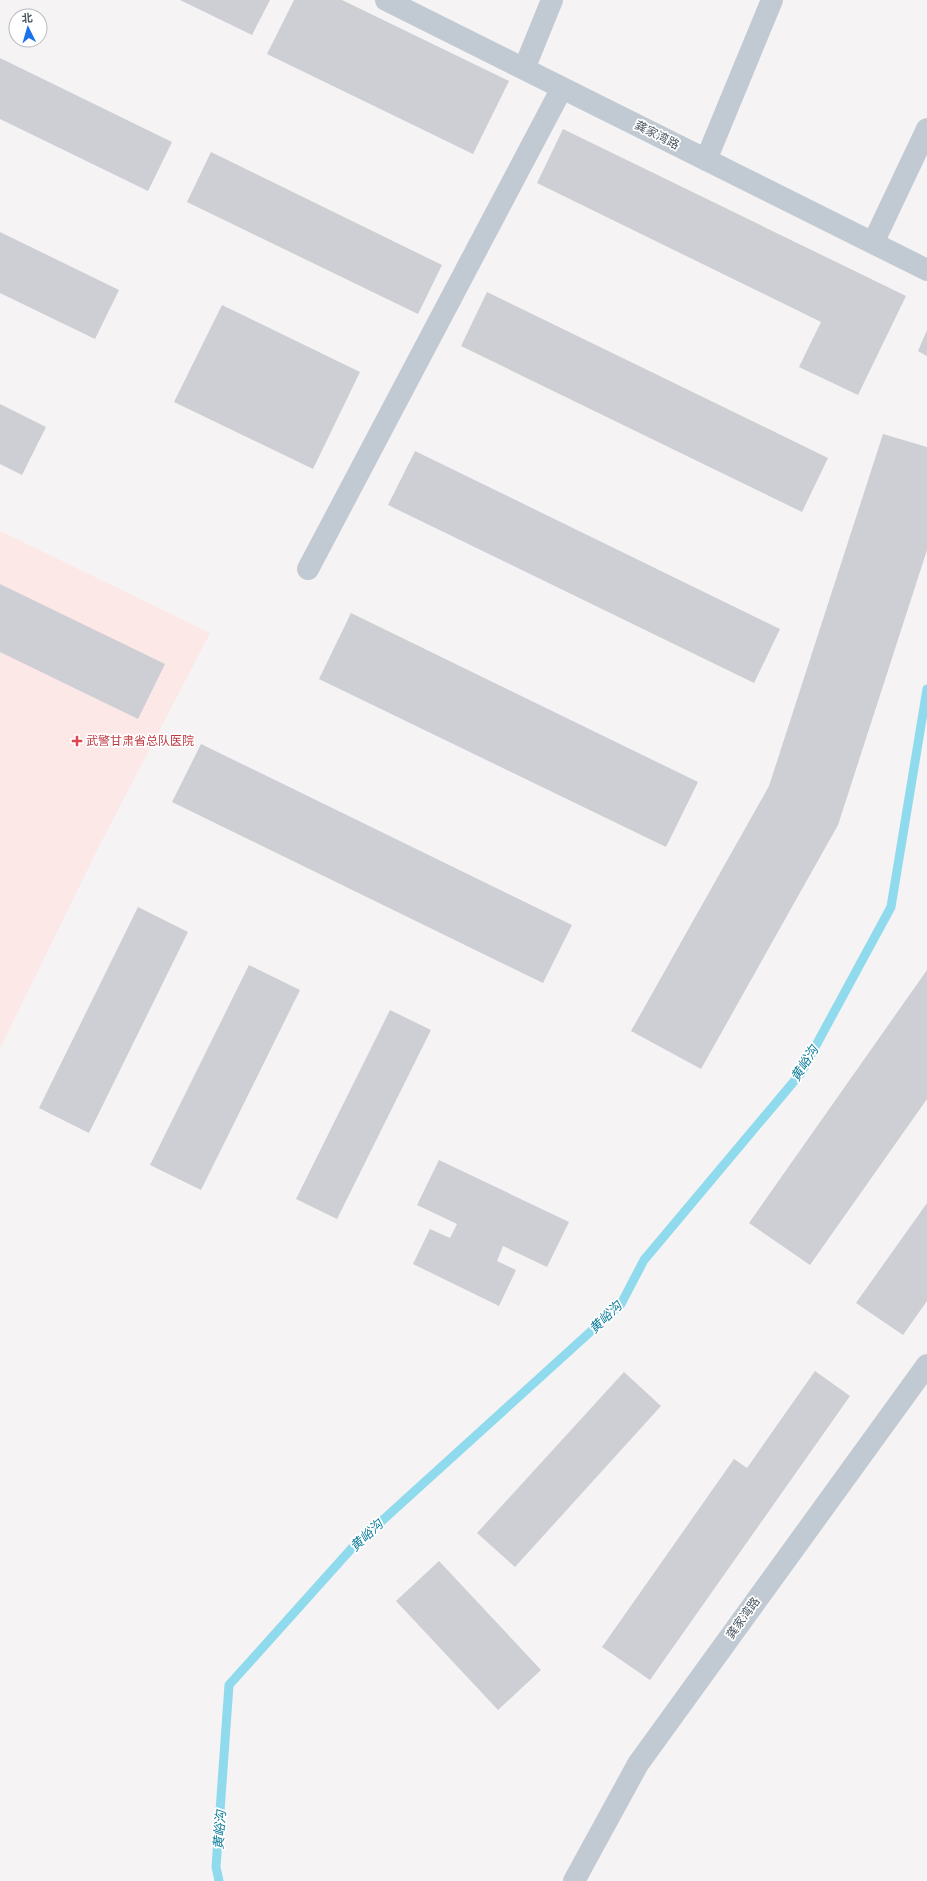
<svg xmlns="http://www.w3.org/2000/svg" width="927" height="1881" viewBox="0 0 927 1881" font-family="'Work Sans','Noto Sans SC',sans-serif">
<rect width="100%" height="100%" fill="#f5f3f3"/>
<path fill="#fce8e6" d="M0,531l210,102 -112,215 -98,200z"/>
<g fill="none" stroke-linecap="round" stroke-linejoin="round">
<path stroke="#90daee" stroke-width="9" d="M219,1881l-3,-14 13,-182 123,-137 269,-244 23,-44 157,-187 90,-166 36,-218"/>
</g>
<path fill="#cdcfd5" d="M180,0h90l-18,35z
M294,0h48l167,81 -36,73 -206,-100z
M0,58l172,84 -24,49 -148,-72z
M563,129l343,167 -48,99 -59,-28 22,-45 -284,-139z
M211,152l231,113 -24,49 -231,-112z
M0,232l119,58 -24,49 -95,-46z
M487,292l341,166 -26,54 -341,-166z
M222,305l138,67 -47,97 -139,-67z
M927,330v26l-9,-5z
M0,404l46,23 -24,48 -22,-11z
M883,434l44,13v103l-89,275 -137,244 -70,-38 138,-245z
M415,451l365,178 -26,54 -366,-178z
M0,584l165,80 -27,55 -138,-67z
M351,613l347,169 -32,65 -347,-168z
M201,744l371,181 -29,58 -371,-181z
M138,907l50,25 -99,201 -50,-25z
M249,965l51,25 -99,200 -51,-25z
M927,970v129l-117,166 -61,-42z
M390,1010l41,20 -94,189 -41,-20z
M439,1160l130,62 -22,45 -44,-21 -6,15 19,9 -17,36 -86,-42 17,-35 20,9 7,-14 -40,-19z
M927,1203v98l-24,34 -47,-32z
M815,1371l35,25 -200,284 -48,-33 132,-188 13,9z
M624,1372l37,34 -146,161 -38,-34z
M439,1561l102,109 -43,40 -102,-109z"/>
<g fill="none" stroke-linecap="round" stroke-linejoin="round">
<path stroke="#c1cad2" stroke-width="22" d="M386,0l541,270
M524,69l28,-69
M706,160l66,-160
M873,243l54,-114
M308,569l254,-481
M574,1881l64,-117 289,-399"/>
</g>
<path fill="#e0444e" stroke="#fff" stroke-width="1.5" d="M75 735h4v4h4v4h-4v4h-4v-4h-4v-4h4z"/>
<g text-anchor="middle" stroke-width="3.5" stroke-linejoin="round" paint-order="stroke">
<g font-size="12" fill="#4a5661" stroke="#fff">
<text transform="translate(657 135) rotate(27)" y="4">龚家湾路</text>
<text transform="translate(743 1618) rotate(-54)" y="4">龚家湾路</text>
</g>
<g font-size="12" fill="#be3a42" stroke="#fff" text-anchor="start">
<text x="86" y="745">武警甘肃省总队医院</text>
</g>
<g font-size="13" font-style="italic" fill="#0c7c9b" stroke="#fff">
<text transform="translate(804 1063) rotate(-58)" y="5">黄峪沟</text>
<text transform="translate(605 1317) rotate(-44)" y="5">黄峪沟</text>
<text transform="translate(366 1535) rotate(-43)" y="5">黄峪沟</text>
<text transform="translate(219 1830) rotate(-86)" y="5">黄峪沟</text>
</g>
</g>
<g transform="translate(28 28) rotate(355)"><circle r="19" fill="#ffffff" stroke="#b7bbc0"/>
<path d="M0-3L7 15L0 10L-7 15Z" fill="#1a73e8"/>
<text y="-6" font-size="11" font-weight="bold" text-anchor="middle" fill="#4a5661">北</text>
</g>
</svg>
